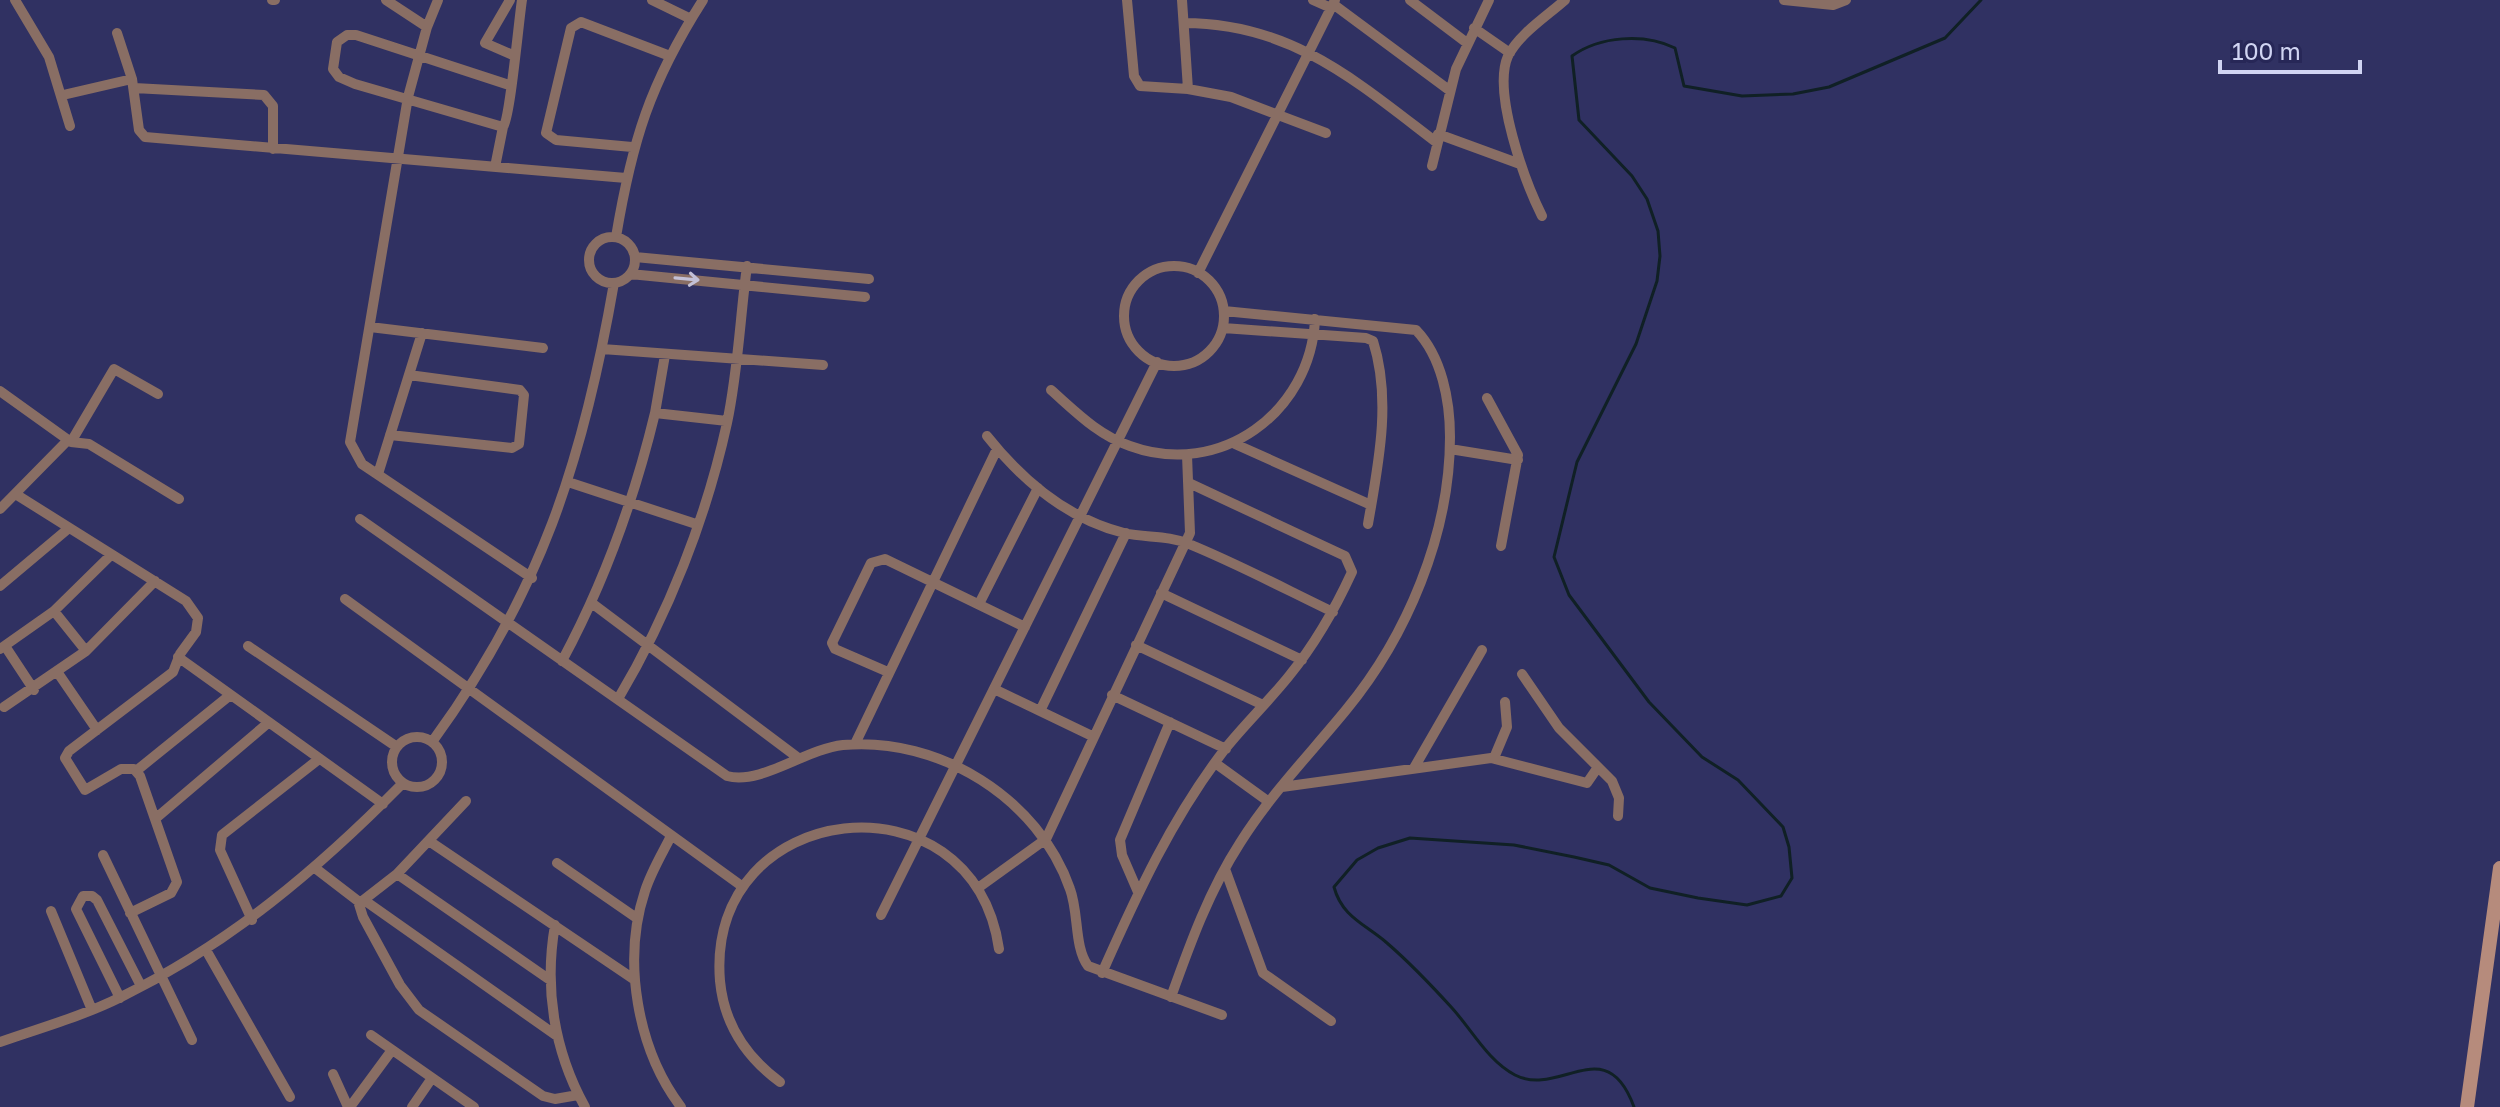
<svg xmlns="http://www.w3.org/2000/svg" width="2500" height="1107" viewBox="0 0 2500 1107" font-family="'Golos Text',sans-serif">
<rect width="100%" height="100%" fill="#303162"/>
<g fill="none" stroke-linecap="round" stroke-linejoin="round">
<path stroke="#102025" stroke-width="3" d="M1634,1107c-28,-77 -74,-9 -119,-32 -27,-14 -43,-45 -63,-67 -20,-22 -43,-46 -65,-65 -22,-19 -45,-26 -53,-56l23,-27 21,-12 32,-10 104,7 60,12 35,8 41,23 48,10 49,7 34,-9 11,-18 -3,-31 -6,-20 -45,-47 -36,-23 -53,-55 -80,-107 -15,-38 23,-95 59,-118 21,-63 3,-25 -2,-25 -11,-32 -15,-23 -53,-56 -7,-64c28,-20 72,-23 103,-8l9,38 58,10 51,-2 36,-7 116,-49 36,-38"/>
<path stroke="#896e64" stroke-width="10" d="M15,0l34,57 21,69
M272,0h3
M386,0l41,27
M438,0l-11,27 -19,70 -58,345 12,22 170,114
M510,0l-25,43 30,13
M652,0l39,19
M1127,0l7,76 6,10 48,3 43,8 95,36
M1182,0l6,89
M1313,0l18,8
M1410,0l57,43
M1784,0l49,5 13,-5
M1333,4l116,86
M1184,23c107,0 172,58 252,119
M1474,28l36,25
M117,33l15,46 7,51 6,7 481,41
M509,85l-153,-50h-9l-10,7 -4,27 6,8 16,7 148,43c7,-7 16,-109 19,-127
M134,88l130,7 9,11v43
M63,95l69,-16
M1438,134l82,30
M632,147l-76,-7 -10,-7 25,-105 10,-6 89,34
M1432,166l24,-97 33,-69
M495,167l8,-40
M1542,216c-17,-34 -50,-124 -34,-160 11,-22 39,-40 57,-56
M589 260a23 23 0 1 1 46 0a23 23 0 1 1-46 0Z
M616,237c16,-96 34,-154 87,-237
M635,257l234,22
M1124 316a50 50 0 1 1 100 0a50 50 0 1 1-100 0Z
M1198,273l137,-273
M630,274l235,23
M370,327l173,21
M1223,328l143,10 7,3c19,59 5,125 -5,183
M602,349l221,16
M1051,390c25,22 47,45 79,56 90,33 181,-34 185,-127
M0,391l71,51 18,2 90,55
M1487,398l31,57 -17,91
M655,413l10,-58
M390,435l122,13 7,-4 5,-49 -4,-5 -111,-15
M987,436c35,44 81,83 137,97 22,5 44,2 65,11 49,20 96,45 144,68
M71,442l43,-73 44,25
M1235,444l136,61
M1450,449l68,11
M378,474l44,-141
M568,482l128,42
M17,495l169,106 12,17 -2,14 -16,22 -7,18 -104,79 -4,7 20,32 36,-21h13l6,7 37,106 -6,11 -41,20
M0,509l68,-69
M360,519l367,257c35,9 78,-27 116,-31 96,-9 196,54 227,144 9,24 4,58 18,77l134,49
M0,586l69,-58
M1161,593l141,67
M345,599l398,288
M593,604l204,153
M979,604l59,-116
M54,611l32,40
M1136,645l127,60
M5,646l29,44
M248,646l149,101
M0,649l54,-38 57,-56
M178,657l205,147
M562,661c42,-78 72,-161 93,-248l72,8
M888,672l-53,-23 -3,-6 39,-80 14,-4 140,68
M58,673l39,57
M1522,674l37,54 53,53 7,17 -1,18
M994,689l98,47
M1112,695l114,54
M618,699c50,-84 88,-180 109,-276 11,-51 13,-105 20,-157
M4,707l82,-56 69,-70
M1040,711l86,-178
M392 762a25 25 0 1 1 50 0a25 25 0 1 1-50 0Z
M432,742c108,-148 151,-280 182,-459
M855,744l142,-295
M1494,758l13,-31 -2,-25
M1215,763l54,39
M1414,768l68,-118
M136,771l93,-75
M1282,787l209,-29 96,25 11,-16
M155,819l113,-96
M671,836c-9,18 -20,36 -26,55 -23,69 -8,158 36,216
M429,841l206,139
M103,855l89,185
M557,863l81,56
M315,868l43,33 5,16 37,68 19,25 124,86 12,3 23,-4
M1225,869l38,104 68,48
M397,874l153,106
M978,888l68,-49 144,-306 -3,-78
M1138,892l-16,-37 -2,-15 50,-118
M364,900l193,136
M361,902l36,-28 69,-73
M51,911l41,99
M881,915l276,-553
M252,920l-32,-70 2,-15 97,-76
M555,925c-11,63 -1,126 30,182
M206,950l84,147
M1102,973c35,-79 70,-155 123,-224 20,-25 44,-48 64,-73 26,-32 46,-67 63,-104l-7,-16 -156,-73
M1171,997c19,-53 38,-106 69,-154 30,-48 70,-89 106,-133 61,-74 104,-176 104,-273 0,-36 -8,-80 -34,-107l-192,-19
M120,998l-44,-89 7,-13h9l5,4 44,86
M371,1035l103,72
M0,1042c40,-14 83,-26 121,-45 111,-55 196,-127 282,-214
M333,1074l15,33
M780,1082c-34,-25 -56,-59 -60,-101 -15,-183 253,-213 279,-32
M350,1107l42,-57
M412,1107l20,-29"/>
<path stroke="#b68b7c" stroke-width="14" d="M2467,1107l33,-239"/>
</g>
<defs><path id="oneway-shaft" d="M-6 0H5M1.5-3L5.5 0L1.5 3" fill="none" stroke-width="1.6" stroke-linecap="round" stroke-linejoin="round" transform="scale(2)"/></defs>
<use stroke="#c2c0d6" href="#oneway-shaft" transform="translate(687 279) rotate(5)"/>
<path d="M2220 60v12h140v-12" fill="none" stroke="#d0d4f2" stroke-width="4"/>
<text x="2232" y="60" font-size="24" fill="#d0d4f2" stroke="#272757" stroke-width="6" paint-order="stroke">100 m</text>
</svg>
